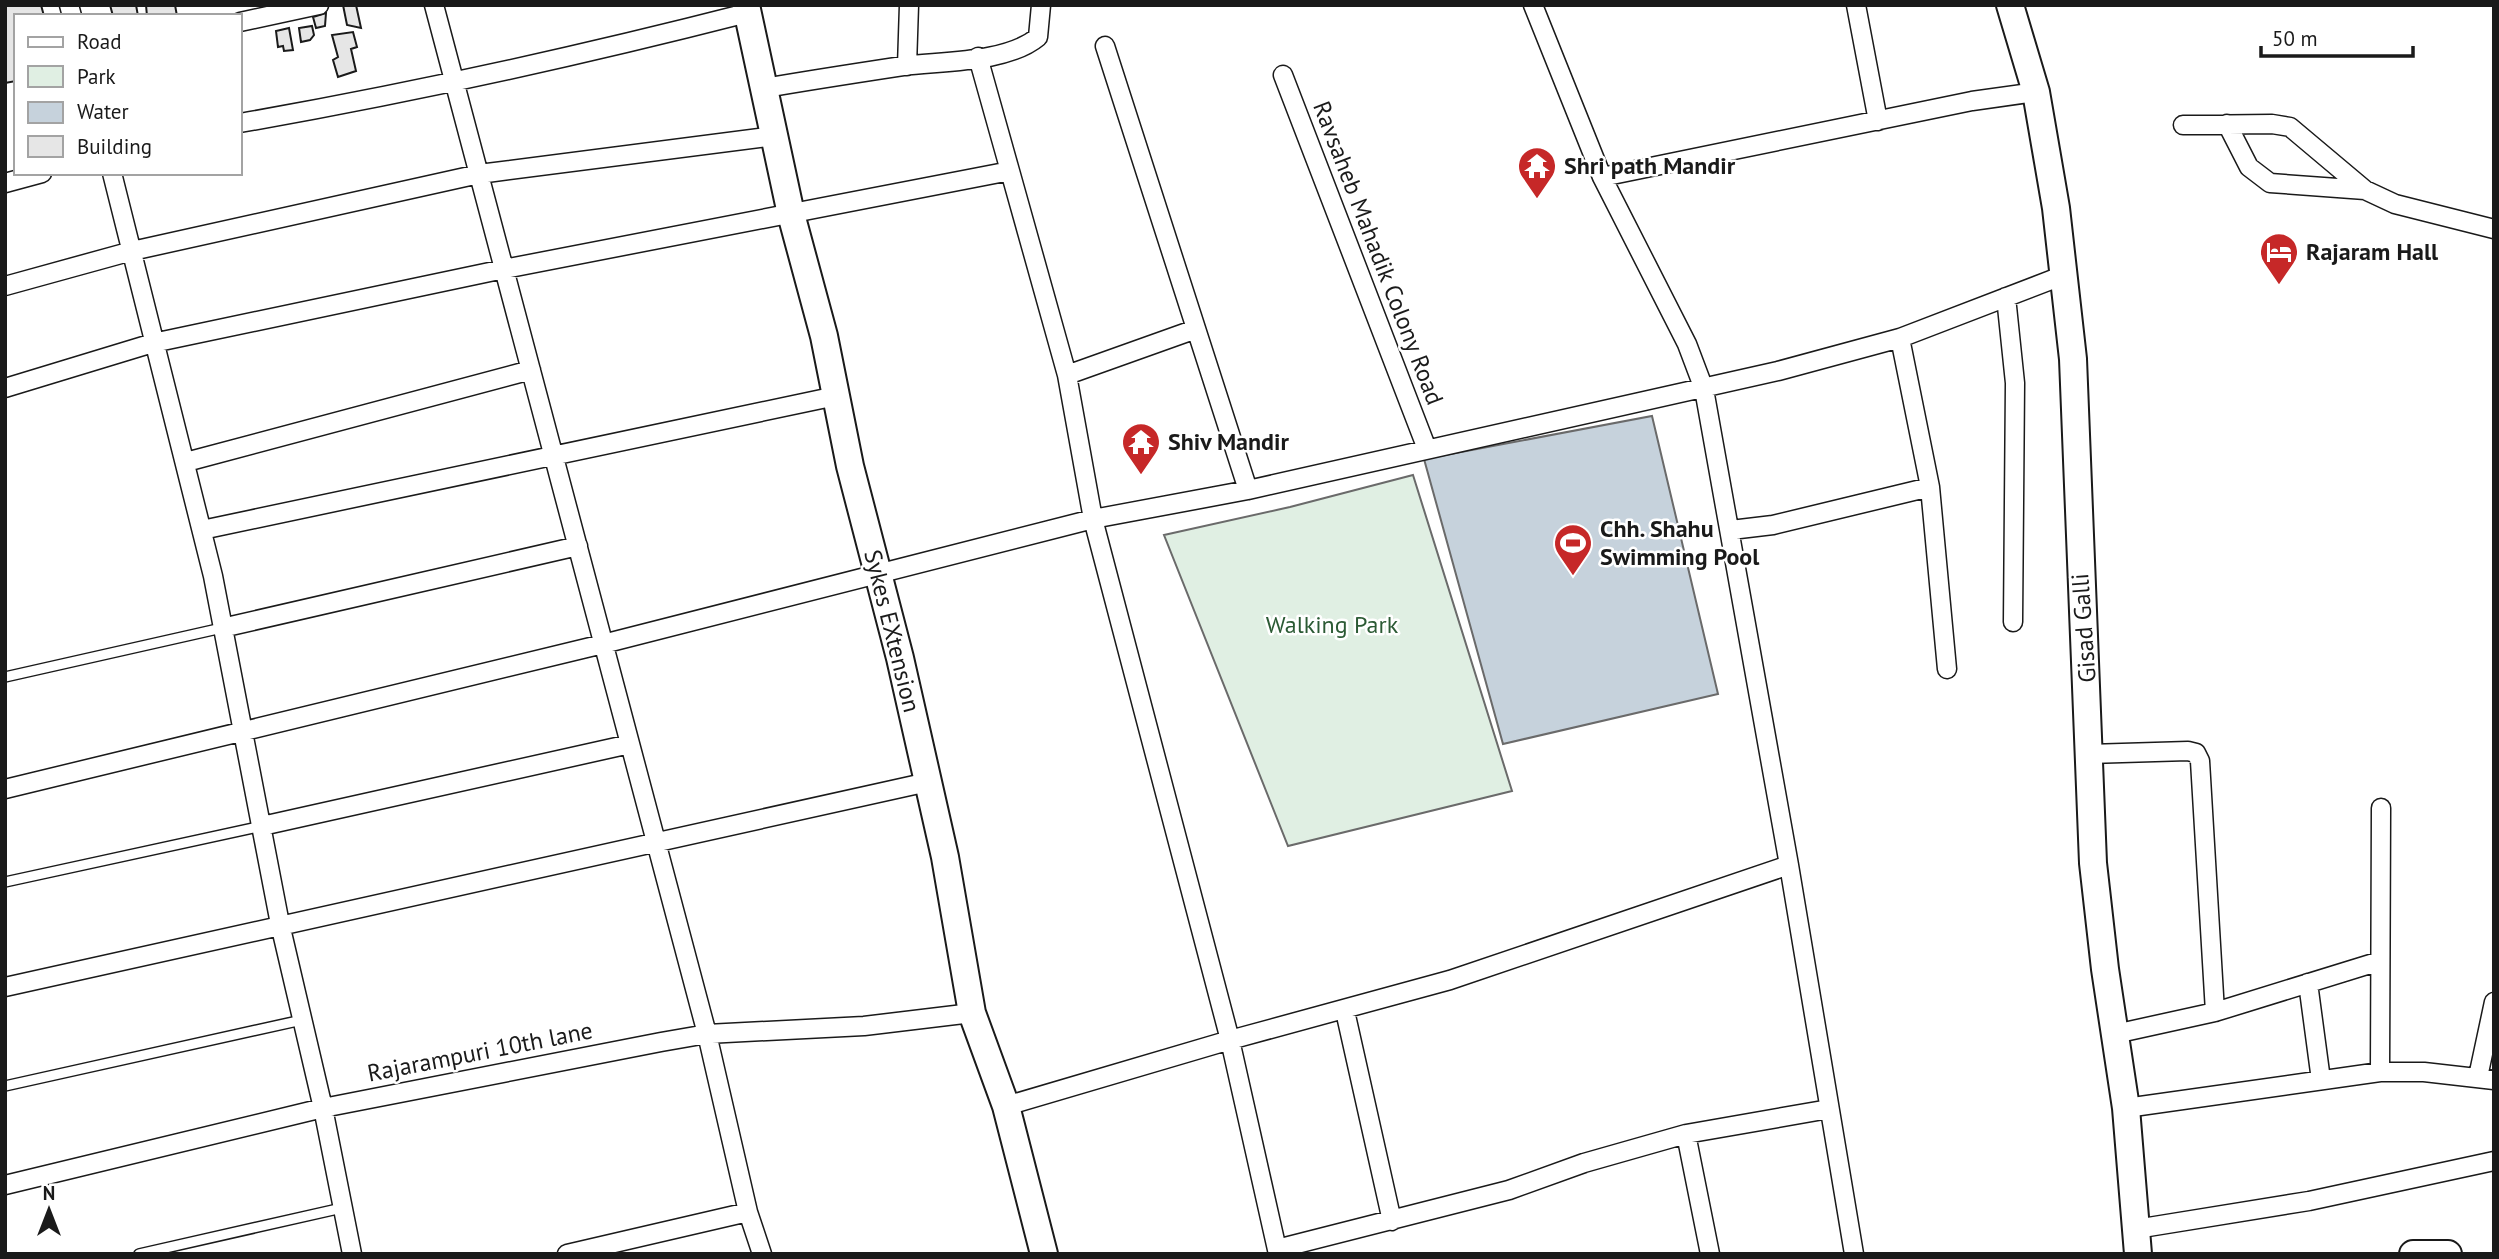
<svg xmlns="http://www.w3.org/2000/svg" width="2499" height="1259" viewBox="0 0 2499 1259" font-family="'PT Sans',sans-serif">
<rect width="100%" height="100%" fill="#fff"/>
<path fill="#e0efe3" stroke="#6a6a6a" stroke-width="2" d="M1413,475l99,316 -224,55 -124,-311 126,-28z"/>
<path fill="#c6d2dc" stroke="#6a6a6a" stroke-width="2" d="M1652,416l66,278 -215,50 -79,-285z"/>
<path fill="#e6e6e6" stroke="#1a1a1a" stroke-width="2" d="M5,5h36l3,11h-28v65l-11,2z
M110,5h26l2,11h-25z
M146,5h29l2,11h-30z
M343,5h13l5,23 -14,-3z
M326,13l-1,13 -9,2 -3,-11z
M312,26l2,9 -4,5 -9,2 -2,-14z
M289,28l4,22 -9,1 -1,-5 -5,1 -2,-16z
M353,32l4,15 -6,2 5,22 -18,6 -5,-17 5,-3 -6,-22z"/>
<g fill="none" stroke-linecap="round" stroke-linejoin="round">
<defs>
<path id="lane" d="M5,677l217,-49
M5,882l257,-56
M5,1086l297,-66
M139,1254l203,-46"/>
<path id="street" d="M69,5l3,11
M434,5l273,1029 41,178 14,42
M1533,5l69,172 85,167 17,45 85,476 65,389
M1856,5l22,116
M240,22l79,-17
M1105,46l143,444
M978,57l32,114
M907,66l2,-61
M1283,75l144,374
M765,88c46,-8 92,-15 138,-22 39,-5 104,-3 135,-29l3,-32
M240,123c171,-30 339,-67 507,-110
M2227,124l22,43 21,16 95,7
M2183,125l89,-1 18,3 75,63 30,14 99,25
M112,173l101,403 67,348 43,184 29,146
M1602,177l370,-76 64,-9
M5,183l37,-10
M5,286l127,-35 347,-77 296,-38
M2006,297l9,86 -2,239
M1900,338l30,149 17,182
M1067,375l129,-46
M5,388l148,-45 351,-74 506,-98 57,204 26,144 137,521 48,214
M186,462l345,-92
M202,530l634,-134
M1731,530l42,-5 157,-38
M222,628l356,-82
M2089,754l99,-3 8,2 4,8 15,251
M5,789l598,-145 490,-125 155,-29 530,-119 122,-33 164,-63
M262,826l368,-82
M2308,983l13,97
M5,987l923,-205
M1345,1011l47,210
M2115,1034l100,-22 165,-51
M2380,1072l1,-264
M2478,1077l16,-75
M1006,1106l224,-66 220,-60 339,-115
M2126,1108l254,-36h44l70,8
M1686,1134l24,120
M5,1185l318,-77 338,-66 46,-8 157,-8 108,-13
M2136,1229l173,-28 185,-40
M1277,1249l232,-59 75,-27 102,-29 143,-25
M567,1254l181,-42"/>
<path id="secondary" d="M746,5l45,209 33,122 26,130 50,192 45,199 27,156 34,93 38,148
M2010,5l26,87 20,116 17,151 20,504 12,106 21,139 12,146
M2413,1254h35"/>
</defs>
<use href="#lane" stroke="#1a1a1a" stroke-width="12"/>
<use href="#street" stroke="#1a1a1a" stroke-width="21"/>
<use href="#secondary" stroke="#1a1a1a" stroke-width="30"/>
<use href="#lane" stroke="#fff" stroke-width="9"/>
<use href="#street" stroke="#fff" stroke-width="18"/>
<use href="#secondary" stroke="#fff" stroke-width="26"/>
</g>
<defs>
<symbol id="temple-pin" viewBox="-11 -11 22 30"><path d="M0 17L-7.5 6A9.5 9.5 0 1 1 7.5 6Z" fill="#c62828" stroke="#fff"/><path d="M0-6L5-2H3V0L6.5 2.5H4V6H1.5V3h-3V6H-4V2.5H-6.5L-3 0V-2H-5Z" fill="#fff"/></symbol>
<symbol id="hotel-pin" viewBox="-11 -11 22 30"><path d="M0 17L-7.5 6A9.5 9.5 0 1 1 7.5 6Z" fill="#c62828" stroke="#fff"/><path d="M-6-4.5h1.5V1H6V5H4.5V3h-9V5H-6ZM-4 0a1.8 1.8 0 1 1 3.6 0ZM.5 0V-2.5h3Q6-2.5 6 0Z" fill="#fff"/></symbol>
<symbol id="stadium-pin" viewBox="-11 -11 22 30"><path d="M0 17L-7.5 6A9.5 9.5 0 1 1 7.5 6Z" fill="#c62828" stroke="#fff"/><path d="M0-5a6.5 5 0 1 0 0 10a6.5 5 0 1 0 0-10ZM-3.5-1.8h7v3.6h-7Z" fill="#fff"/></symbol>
</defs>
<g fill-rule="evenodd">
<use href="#temple-pin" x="1515" y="144" width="44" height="60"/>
<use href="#hotel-pin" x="2257" y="230" width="44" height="60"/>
<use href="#temple-pin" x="1119" y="420" width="44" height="60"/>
<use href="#stadium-pin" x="1551" y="521" width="44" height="60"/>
</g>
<g text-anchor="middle" stroke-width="5" stroke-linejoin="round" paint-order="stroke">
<g font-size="24" font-weight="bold" fill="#1a1a1a" stroke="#fff" text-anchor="start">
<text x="1564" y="174">Shri path Mandir</text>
<text x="2306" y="260">Rajaram Hall</text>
<text x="1168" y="450">Shiv Mandir</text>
<text x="1600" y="537">Chh. Shahu<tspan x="1600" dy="28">Swimming Pool</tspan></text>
</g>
<g font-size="24" fill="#1a1a1a" stroke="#fff">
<text transform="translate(1378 253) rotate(69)" y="8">Ravsaheb Mahadik Colony Road</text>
<text transform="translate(2084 628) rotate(-94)" y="8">Gisad Galli</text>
<text transform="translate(892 631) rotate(76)" y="8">Sykes EXtension</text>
<text transform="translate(480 1052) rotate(-11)" y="8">Rajarampuri 10th lane</text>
</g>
<g font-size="24" fill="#2b5a34" stroke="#fff">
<text x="1332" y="633">Walking Park</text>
</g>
</g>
<rect width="2499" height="1259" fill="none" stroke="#1a1a1a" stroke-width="14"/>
<rect x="14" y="14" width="228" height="161" fill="#ffffff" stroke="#a3a3a3" stroke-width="2"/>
<rect x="28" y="37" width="35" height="10" fill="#ffffff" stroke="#a3a3a3" stroke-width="2"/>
<text x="77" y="49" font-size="21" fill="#1a1a1a">Road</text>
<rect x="28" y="66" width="35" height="21" fill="#e0efe3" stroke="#a3a3a3" stroke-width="2"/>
<text x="77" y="84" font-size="21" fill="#1a1a1a">Park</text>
<rect x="28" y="102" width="35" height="21" fill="#c6d2dc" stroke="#a3a3a3" stroke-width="2"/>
<text x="77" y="119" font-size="21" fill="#1a1a1a">Water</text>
<rect x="28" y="136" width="35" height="21" fill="#e6e6e6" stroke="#a3a3a3" stroke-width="2"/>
<text x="77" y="154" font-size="21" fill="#1a1a1a">Building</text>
<g transform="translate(49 1210)" stroke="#ffffff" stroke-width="5" paint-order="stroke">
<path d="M0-5L12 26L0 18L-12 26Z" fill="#1a1a1a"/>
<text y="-10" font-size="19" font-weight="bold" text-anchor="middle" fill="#1a1a1a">N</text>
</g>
<path d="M2261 46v10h152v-10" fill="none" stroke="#1a1a1a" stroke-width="3.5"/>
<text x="2272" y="46" font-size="21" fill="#1a1a1a" stroke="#ffffff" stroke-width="5" paint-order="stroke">50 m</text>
</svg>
